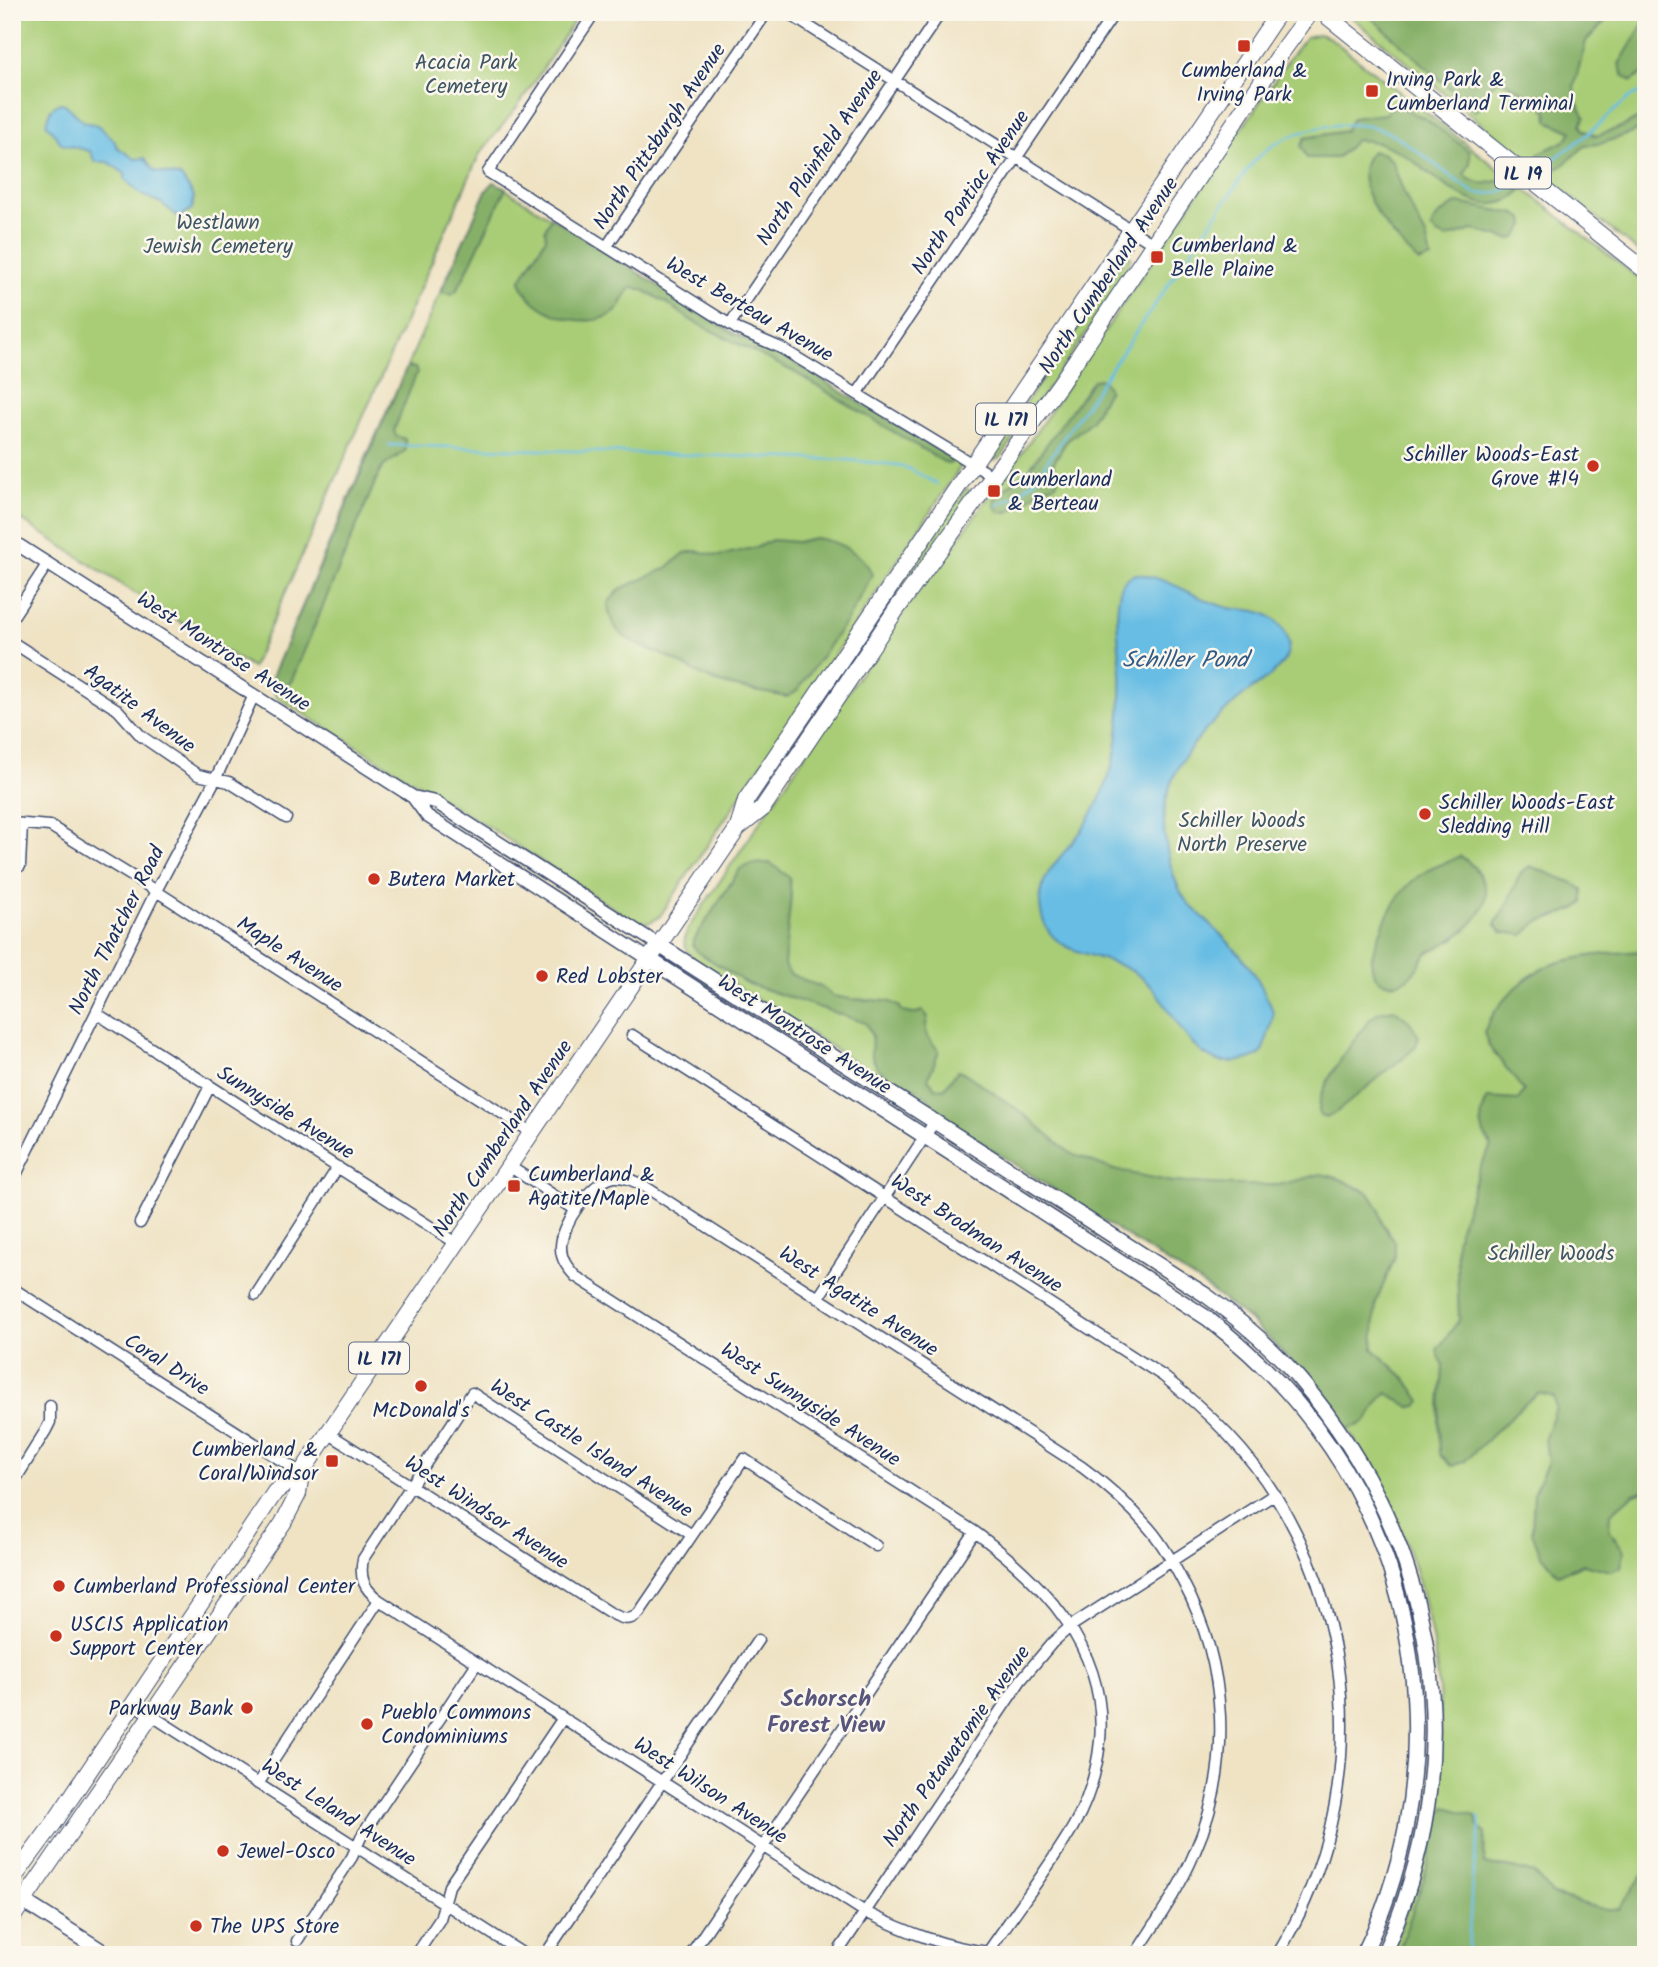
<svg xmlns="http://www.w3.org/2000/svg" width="1658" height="1967" viewBox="0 0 1658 1967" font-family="Kalam,sans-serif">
<rect width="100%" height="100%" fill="#fbf7ec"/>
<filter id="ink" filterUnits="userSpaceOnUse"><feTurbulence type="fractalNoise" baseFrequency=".0143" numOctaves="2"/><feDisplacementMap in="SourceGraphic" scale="14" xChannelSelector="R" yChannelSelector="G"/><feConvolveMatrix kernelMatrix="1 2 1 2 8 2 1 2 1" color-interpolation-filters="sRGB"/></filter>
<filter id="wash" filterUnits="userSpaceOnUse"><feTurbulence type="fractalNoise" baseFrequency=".00686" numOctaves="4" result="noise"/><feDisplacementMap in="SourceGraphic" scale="28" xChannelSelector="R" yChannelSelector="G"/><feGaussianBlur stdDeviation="1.57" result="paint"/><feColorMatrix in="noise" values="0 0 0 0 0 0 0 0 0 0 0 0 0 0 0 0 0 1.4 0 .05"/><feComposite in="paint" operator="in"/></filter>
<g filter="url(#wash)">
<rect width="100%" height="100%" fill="#efe3c4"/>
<path fill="#a9cd76" stroke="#627e6a" stroke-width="2" d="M12,12h568l-59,90 -42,53 -227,513 -240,-154z
M1345,12h301v246z
M1319,34l11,4 316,246v1671h-256c19,-46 34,-93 43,-142 27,-152 -23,-314 -121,-431 -31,-37 -68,-67 -107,-96l-511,-327c-11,-11 -12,-18 -5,-32l195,-289 142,-191 265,-391 15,-19z
M494,182l241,152 47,21 179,111 -301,450c-9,8 -16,8 -27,5l-143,-93 -212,-130 -7,-10 1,-11 93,-217 121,-269z
M1127,255l4,2 -8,22 -122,178 -7,3 -5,-4z
M966,488l5,4 -5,14 -207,292 10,-19z"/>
<path fill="#86b067" stroke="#507062" stroke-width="2" d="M1365,12h249l-28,29 -12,45 1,13 10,18 -4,7 2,6 13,6 28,-10 22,-12v14l-43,15 -18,3 -23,20 -6,3h-11l-4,-3 -3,-11 3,-3 24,-11 7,-9 -24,-11c0,-6 -1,-11 -5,-15 -5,-5 -40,-27 -44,-26 -12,4 -14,25 -24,31z
M1646,19v52l-14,10 -9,-6 -4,-11z
M1396,105l29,13 45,34v11l-6,12c14,12 24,9 41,4l16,12c-40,40 -89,-21 -123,-40 -13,-7 -27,-11 -42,-11l-19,18h-30l-6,-12 4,-8 40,-7 7,-13 33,-4 6,-7z
M1372,151l12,3 8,7 13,35 21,40 5,22 -12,4c-23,-21 -77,-80 -47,-111z
M494,182l12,6 -42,89 -8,14 -5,3 -10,-2 45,-101z
M1458,203l58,11 8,5 1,6 -9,13 -7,1 -36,-9 -27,8 -9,-4 -6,-6c5,-14 15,-18 27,-25z
M551,217l184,117 47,21 172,105 -5,4 -5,-2 -150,-90 -102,-51 -25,-18 -24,-13 -10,-3c-10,7 -10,20 -19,26 -29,19 -84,0 -94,-32l26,-43 -1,-8z
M407,367l8,1 2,4 -23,58 2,6 9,3 1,11 -22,16 -5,7 -88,209 -10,7 -10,-5 1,-7z
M1102,379l7,10 -18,32 -25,21 -13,22 5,15 -2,5c-5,2 -11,4 -16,6 -11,8 -43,39 -46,11l4,-7 31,-25 64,-89z
M814,538c21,2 51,15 58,37l-23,42 -52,74 -10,6c-24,-5 -52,-8 -75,-17 -16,-6 -29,-16 -44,-23 -28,-13 -58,-16 -60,-54l12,-14 45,-20 20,-16 11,-2 23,5 38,-9 15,-7 25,2z
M1460,856c11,6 19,16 24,28 8,21 -10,40 -27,52 -8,7 -19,10 -28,16 -8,6 -9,15 -16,21 -12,15 -37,15 -41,-6 -2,-12 5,-26 9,-36 8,-23 23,-47 44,-59 11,-7 24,-9 35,-16z
M770,863l19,14 2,18 -7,70 6,9 31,13 12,9 18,3 37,2 11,5 4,6 10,2 10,-3 5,6c-6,15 1,22 11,34l-11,28 7,8 9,2 14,-19 5,2 57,39 50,42 44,17 59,12 61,3h45l42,-11 17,4 31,15 10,16 3,14 13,19v15l-19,45 -3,47 33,30 15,22 -4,5 -7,1 -23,-14c-21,16 -7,28 -40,36l-37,-49 -57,-57 -48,-37 -263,-168 -14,-21 -10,-7 -27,-12 -14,-10 -6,-14 1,-18 -6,-13 -120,-40 -48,-31 -5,-6v-5l47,-72 11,-5z
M1530,866l43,17 10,7v13l-8,6 -37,13 -15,13 -21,-3 -7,-8 12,-20 13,-30z
M1646,951v539l-14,5 -22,19 -1,15 15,22 -3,16 -10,4 -28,-7 -25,11 -18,-22 -8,-21 2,-40 14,-30 -3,-24 11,-30 -2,-11 -15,-4 -18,14 -56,54 -13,5 -12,-12 -1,-35 4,-52 -6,-17 22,-30 -3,-80 23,-70 12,-24c-12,-17 -13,-29 -3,-48l30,2 6,-9 -35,-45 -5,-13c9,-26 34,-51 58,-64 25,-13 76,-17 104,-18z
M1394,1009l16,13 9,15 -4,11 -77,63 -12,7 -6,-2c-8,-25 35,-76 50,-97l9,-7z
M1446,1807l30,9 2,11 7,6 -1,32 25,2 25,7 19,21 45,13 21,2 27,-40v85h-249l27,-77 17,-66z"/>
<path fill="#68bde4" stroke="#4276a1" stroke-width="2" d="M60,103l5,1 19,18 13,3 17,15 3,7 18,12 10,-1 9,13 27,6 13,19 -2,13 -13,8 -18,-14 -21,-9 -15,-15v-5l-17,-12h-13l-5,-11 -28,-7 -16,-21 5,-14z
M1135,574c37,3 60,26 94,34 9,2 18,1 26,3 20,3 41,25 31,46 -7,15 -25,25 -38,35 -45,35 -92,83 -83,145 3,21 9,47 22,65 5,6 13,12 19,18 23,23 46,43 59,74 3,6 7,13 8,19 1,8 -9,33 -12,41 -14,7 -35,12 -50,4 -33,-17 -43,-63 -73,-83 -37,-26 -96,-15 -98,-73 -1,-29 27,-50 42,-72 18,-27 31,-56 35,-88 3,-22 5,-47 4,-69 -1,-27 -8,-59 0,-85 2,-8 7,-11 14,-14z"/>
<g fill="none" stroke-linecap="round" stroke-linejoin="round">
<path stroke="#68bde4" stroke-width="2.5" d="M1543,167l40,-29 46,-40 17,-8
M389,445l458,15 50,5 13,4 27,15
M997,505l20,-10 17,-14 195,-285c10,-13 18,-28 29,-39 31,-30 100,-44 137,-21 28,17 52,40 80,57 16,2 24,0 38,-7
M1468,1955l4,-74 8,-53 -1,-11"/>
</g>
</g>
<g filter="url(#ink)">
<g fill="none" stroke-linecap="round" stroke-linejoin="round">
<defs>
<path id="minor" d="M595,12l-107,160 249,157 44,19 213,129
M786,12l369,233
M607,246l160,-234
M730,324l211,-312
M857,394l258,-382
M12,618l36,-55
M12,642l106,68 23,26 57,39 31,7 57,36
M12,823l38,3 106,65 375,241
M20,866l2,-42
M96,1013l360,230
M632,1035l531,341c43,34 83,72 112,119 89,142 89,318 2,460
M509,1166l67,44
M12,1183l144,-292 59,-111 39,-85
M140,1223l70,-137
M12,1288l289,185
M256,1295l82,-128
M818,1298l117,-177
M328,1433l281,179c11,6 20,11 30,1l105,-154 132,87
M12,1485l34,-55 4,-8v-16
M692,1535l-220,-142 -109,166c-4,19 1,30 16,41l486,312c40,19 81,36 125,40 27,3 55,2 82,3
M132,1703l393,252
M258,1784l121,-184
M297,1941l55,-84 9,-20 116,-174
M416,1955l24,-36 9,-33 114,-168
M545,1955l213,-315
M690,1955l285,-423
M836,1955l185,-275 31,-37 19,-17 204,-132
M986,1955c29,-43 61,-84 87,-128 15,-26 24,-56 27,-86 8,-92 -56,-158 -125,-209l-400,-256c-7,-8 -14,-16 -14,-28 -1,-22 30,-67 53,-71 11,-1 20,4 30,9l438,281c25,18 47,38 67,61 14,16 24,35 34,54 45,84 50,184 11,272 -15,36 -38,68 -59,101"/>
<path id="tertiary" d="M12,541l401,256 22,5 224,143
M413,797l14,19 222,143"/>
<path id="secondary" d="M659,945l548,351c34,25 67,52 94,85 139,163 171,378 82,574
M649,959l558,359c48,37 90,79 124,130 100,147 111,348 32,507
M12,1894l96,61"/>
<path id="primary" d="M1322,12l324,259
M738,828l8,-28 533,-788
M12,1880l42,-57 221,-331 26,-19 437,-645 24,-19 134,-199 164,-226 221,-331 30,-41
M12,1918l271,-395 15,-29 3,-21"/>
</defs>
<use href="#minor" stroke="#3b4a6d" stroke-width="13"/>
<use href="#tertiary" stroke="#3b4a6d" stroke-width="15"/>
<use href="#secondary" stroke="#3b4a6d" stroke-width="17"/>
<use href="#primary" stroke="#3b4a6d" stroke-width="18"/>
<use href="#minor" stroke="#fff" stroke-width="10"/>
<use href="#tertiary" stroke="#fff" stroke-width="12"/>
<use href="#secondary" stroke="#fff" stroke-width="14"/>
<use href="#primary" stroke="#fff" stroke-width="16"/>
</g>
</g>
<g fill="#c8321e" stroke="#fbf7ec" stroke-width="2.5">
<rect x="1237" y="39" width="14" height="14" rx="3.5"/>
<rect x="1365" y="84" width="14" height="14" rx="3.5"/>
<rect x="1150" y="250" width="14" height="14" rx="3.5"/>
<circle cx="1593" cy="466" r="7"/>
<rect x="987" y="484" width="14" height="14" rx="3.5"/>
<circle cx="1425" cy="814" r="7"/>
<circle cx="374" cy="879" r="7"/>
<circle cx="542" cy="976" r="7"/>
<rect x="507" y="1179" width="14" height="14" rx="3.5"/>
<circle cx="421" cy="1386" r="7"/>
<rect x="325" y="1454" width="14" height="14" rx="3.5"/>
<circle cx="59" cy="1586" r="7"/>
<circle cx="56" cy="1636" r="7"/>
<circle cx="247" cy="1708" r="7"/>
<circle cx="367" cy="1724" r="7"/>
<circle cx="223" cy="1851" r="7"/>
<circle cx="196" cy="1926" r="7"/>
</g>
<g text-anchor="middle" stroke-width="5" stroke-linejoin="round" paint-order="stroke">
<g fill="#fbf7ec" stroke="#5e6b89" stroke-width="2">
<rect x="1495" y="157.5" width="56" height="31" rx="5"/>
<rect x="976" y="403.5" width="60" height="31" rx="5"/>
<rect x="349" y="1342.5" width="60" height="31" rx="5"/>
</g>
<g font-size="19" font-weight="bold" fill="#1b2f5e">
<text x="1523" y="180">IL 19</text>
<text x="1006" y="426">IL 171</text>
<text x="379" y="1365">IL 171</text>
</g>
<g font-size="21" fill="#3e5664" stroke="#fbf7ec">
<text x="466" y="69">Acacia Park<tspan x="466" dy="24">Cemetery</tspan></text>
<text x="218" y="229">Westlawn<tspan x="218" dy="24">Jewish Cemetery</tspan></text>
<text x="1242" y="827">Schiller Woods<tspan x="1242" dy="24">North Preserve</tspan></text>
<text x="1551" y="1260">Schiller Woods</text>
</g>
<g font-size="21" fill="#1b2f5e" stroke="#fbf7ec" text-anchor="start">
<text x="1244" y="77" text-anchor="middle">Cumberland &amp;<tspan x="1244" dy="24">Irving Park</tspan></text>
<text x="1386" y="86">Irving Park &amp;<tspan x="1386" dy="24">Cumberland Terminal</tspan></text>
<text x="1171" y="252">Cumberland &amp;<tspan x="1171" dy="24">Belle Plaine</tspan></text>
<text x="1579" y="461" text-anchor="end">Schiller Woods-East<tspan x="1579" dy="24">Grove #14</tspan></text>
<text x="1008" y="486">Cumberland<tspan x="1008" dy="24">&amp; Berteau</tspan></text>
<text x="1439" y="809">Schiller Woods-East<tspan x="1439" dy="24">Sledding Hill</tspan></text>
<text x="388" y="886">Butera Market</text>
<text x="556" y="983">Red Lobster</text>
<text x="528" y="1181">Cumberland &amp;<tspan x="528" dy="24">Agatite/Maple</tspan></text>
<text x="421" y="1417" text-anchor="middle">McDonald's</text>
<text x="318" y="1456" text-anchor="end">Cumberland &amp;<tspan x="318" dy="24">Coral/Windsor</tspan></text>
<text x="73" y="1593">Cumberland Professional Center</text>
<text x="70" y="1631">USCIS Application<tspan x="70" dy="24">Support Center</tspan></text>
<text x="233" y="1715" text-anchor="end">Parkway Bank</text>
<text x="381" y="1719">Pueblo Commons<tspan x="381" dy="24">Condominiums</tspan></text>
<text x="237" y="1858">Jewel-Osco</text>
<text x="210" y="1933">The UPS Store</text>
</g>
<g font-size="21" fill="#1b2f5e" stroke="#fbf7ec">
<text transform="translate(659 136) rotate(-56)" y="7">North Pittsburgh Avenue</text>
<text transform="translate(819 157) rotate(-56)" y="7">North Plainfield Avenue</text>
<text transform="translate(970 192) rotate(-56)" y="7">North Pontiac Avenue</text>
<text transform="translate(1108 275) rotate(-56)" y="7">North Cumberland Avenue</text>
<text transform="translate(750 309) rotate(30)" y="7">West Berteau Avenue</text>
<text transform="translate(224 651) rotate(33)" y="7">West Montrose Avenue</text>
<text transform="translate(140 708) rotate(37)" y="7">Agatite Avenue</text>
<text transform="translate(116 930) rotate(-63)" y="7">North Thatcher Road</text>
<text transform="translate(290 954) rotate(33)" y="7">Maple Avenue</text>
<text transform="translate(805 1034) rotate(33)" y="7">West Montrose Avenue</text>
<text transform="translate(286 1112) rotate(32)" y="7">Sunnyside Avenue</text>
<text transform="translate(502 1138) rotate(-56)" y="7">North Cumberland Avenue</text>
<text transform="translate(977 1233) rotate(33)" y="7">West Brodman Avenue</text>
<text transform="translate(859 1301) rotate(33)" y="7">West Agatite Avenue</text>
<text transform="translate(167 1364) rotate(33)" y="7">Coral Drive</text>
<text transform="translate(811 1404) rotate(33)" y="7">West Sunnyside Avenue</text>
<text transform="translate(592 1448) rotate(33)" y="7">West Castle Island Avenue</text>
<text transform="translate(487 1512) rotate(33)" y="7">West Windsor Avenue</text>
<text transform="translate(956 1746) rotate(-55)" y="7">North Potawatomie Avenue</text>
<text transform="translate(711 1790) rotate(33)" y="7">West Wilson Avenue</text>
<text transform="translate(339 1812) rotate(33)" y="7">West Leland Avenue</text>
</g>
<g font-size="23" font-style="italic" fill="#325a86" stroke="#fbf7ec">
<text x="1185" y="667">Schiller Pond</text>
</g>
<g font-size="23" font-weight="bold" fill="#59567d" stroke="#fbf7ec">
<text x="826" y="1706">Schorsch<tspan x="826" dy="26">Forest View</tspan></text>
</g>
</g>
<rect width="1658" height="1967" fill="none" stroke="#fbf7ec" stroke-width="42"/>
</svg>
